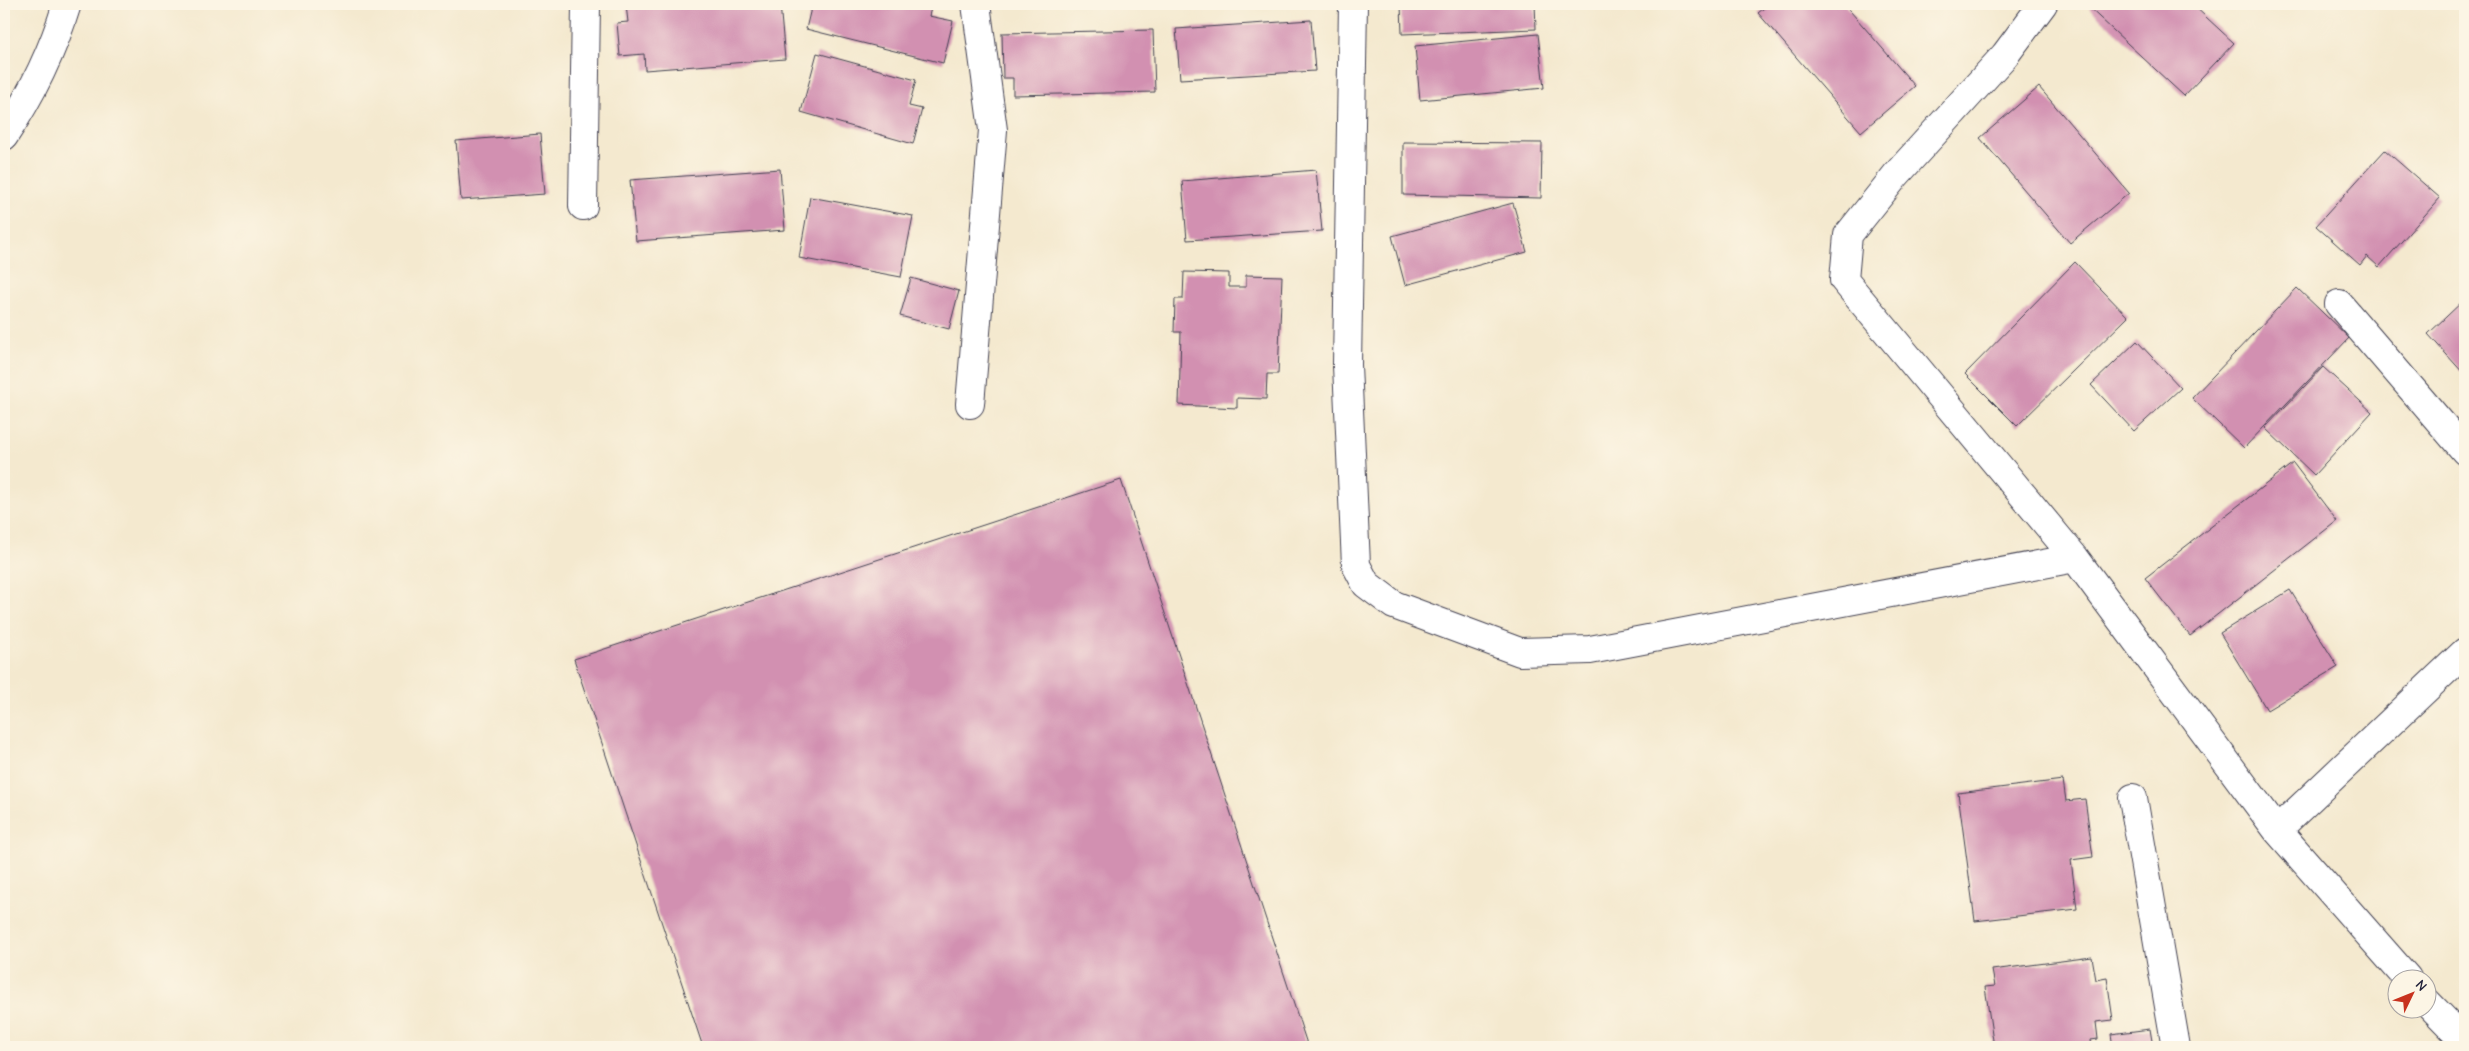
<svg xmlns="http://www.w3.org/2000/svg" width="2469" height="1051" viewBox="0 0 2469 1051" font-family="'Comic Neue',sans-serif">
<rect width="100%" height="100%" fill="#fcf5e5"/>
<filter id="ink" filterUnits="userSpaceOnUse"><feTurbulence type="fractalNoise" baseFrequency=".02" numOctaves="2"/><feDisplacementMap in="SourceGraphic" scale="10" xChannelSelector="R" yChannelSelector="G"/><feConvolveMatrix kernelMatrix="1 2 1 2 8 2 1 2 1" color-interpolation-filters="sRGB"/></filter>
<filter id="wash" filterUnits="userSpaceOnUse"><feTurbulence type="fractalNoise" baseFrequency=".0096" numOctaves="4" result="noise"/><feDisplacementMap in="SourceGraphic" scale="20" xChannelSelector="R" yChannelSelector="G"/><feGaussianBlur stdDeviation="1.12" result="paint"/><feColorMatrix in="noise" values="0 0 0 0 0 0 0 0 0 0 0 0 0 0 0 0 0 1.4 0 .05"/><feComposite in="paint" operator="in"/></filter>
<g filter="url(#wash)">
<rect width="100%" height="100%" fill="#f4e9cf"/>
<g id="blocks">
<path fill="#d290b1" d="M644,4h136l5,55 -140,11 -1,-16 -24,2 -3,-33 11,-1 -2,-17z
M812,4h120l-3,12 24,5 -10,42 -137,-34z
M1401,4h134l1,25 -134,5z
M1769,4h75l71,82 -54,46 -103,-119z
M2085,4h107l42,39 -50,53z
M1311,20l4,51 -135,8 -4,-50z
M1153,30l2,62 -142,3v-17h-10l-1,-45z
M1538,34l6,54 -124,12 -5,-54z
M817,53l99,27 -7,26 13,3 -9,35 -112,-32z
M2039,87l90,106 -59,50 -90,-105z
M540,134l5,60 -84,6 -5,-59z
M1403,142l139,1 -1,55 -138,-3z
M2385,150l55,48 -61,69 -12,-11 -7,9 -44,-39z
M780,169l5,61 -149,11 -6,-61z
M1316,170l6,61 -135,9 -5,-59z
M810,197l103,19 -12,61 -102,-19z
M1513,203l14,49 -122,33 -13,-49z
M2075,262l53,55 -111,109 -52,-52z
M1184,272l45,1v14h17v-12l36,1 -4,98h-11l-1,25 -29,-1v10l-58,-3 2,-73h-7l1,-33h8z
M911,278l48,13 -10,38 -49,-13z
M2297,288l52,50 -105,110 -52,-50z
M2465,299v76l-37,-41z
M2137,341l44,47 -47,43 -43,-46z
M2323,367l49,45 -58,63 -49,-47z
M2293,463l44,58 -147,115 -45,-58z
M1121,480l187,567h-605l-129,-388z
M2290,590l48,77 -71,43 -47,-77z
M2063,780l3,21 19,-2 8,58 -22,3 6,49 -102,12 -17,-128z
M2092,957l4,23 11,-2 6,42 -17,2 2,17 -7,1 1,7h-98l-9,-60 10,-1 -3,-16z
M2150,1029l3,18h-40l-2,-13z"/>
</g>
</g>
<g filter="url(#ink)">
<use href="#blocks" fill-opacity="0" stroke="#424051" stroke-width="1"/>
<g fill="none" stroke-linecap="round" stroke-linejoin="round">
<defs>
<path id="minor" d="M1353,4l-6,361 9,200 10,19 28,21 126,47 70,-2 485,-92
M2043,4l-38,51 -109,120 -48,60 -4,45 231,278 202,272 130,148
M4,136c27,-40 49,-86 63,-132
M583,206l3,-202
M2339,304l126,147
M970,404l23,-274 -17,-126
M2133,798l43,249
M2277,830l188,-178
M2426,1001l39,40"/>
</defs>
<use href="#minor" stroke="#424051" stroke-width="30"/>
<use href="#minor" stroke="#fff" stroke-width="28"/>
</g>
</g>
<rect width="2469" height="1051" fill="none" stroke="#fcf5e5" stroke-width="20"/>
<g transform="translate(2412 994) rotate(47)"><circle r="24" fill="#fcf5e5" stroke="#a5a1a1"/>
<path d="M0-4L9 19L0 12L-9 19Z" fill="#c8321e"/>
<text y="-8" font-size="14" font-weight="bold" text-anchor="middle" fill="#22223b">N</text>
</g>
</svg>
